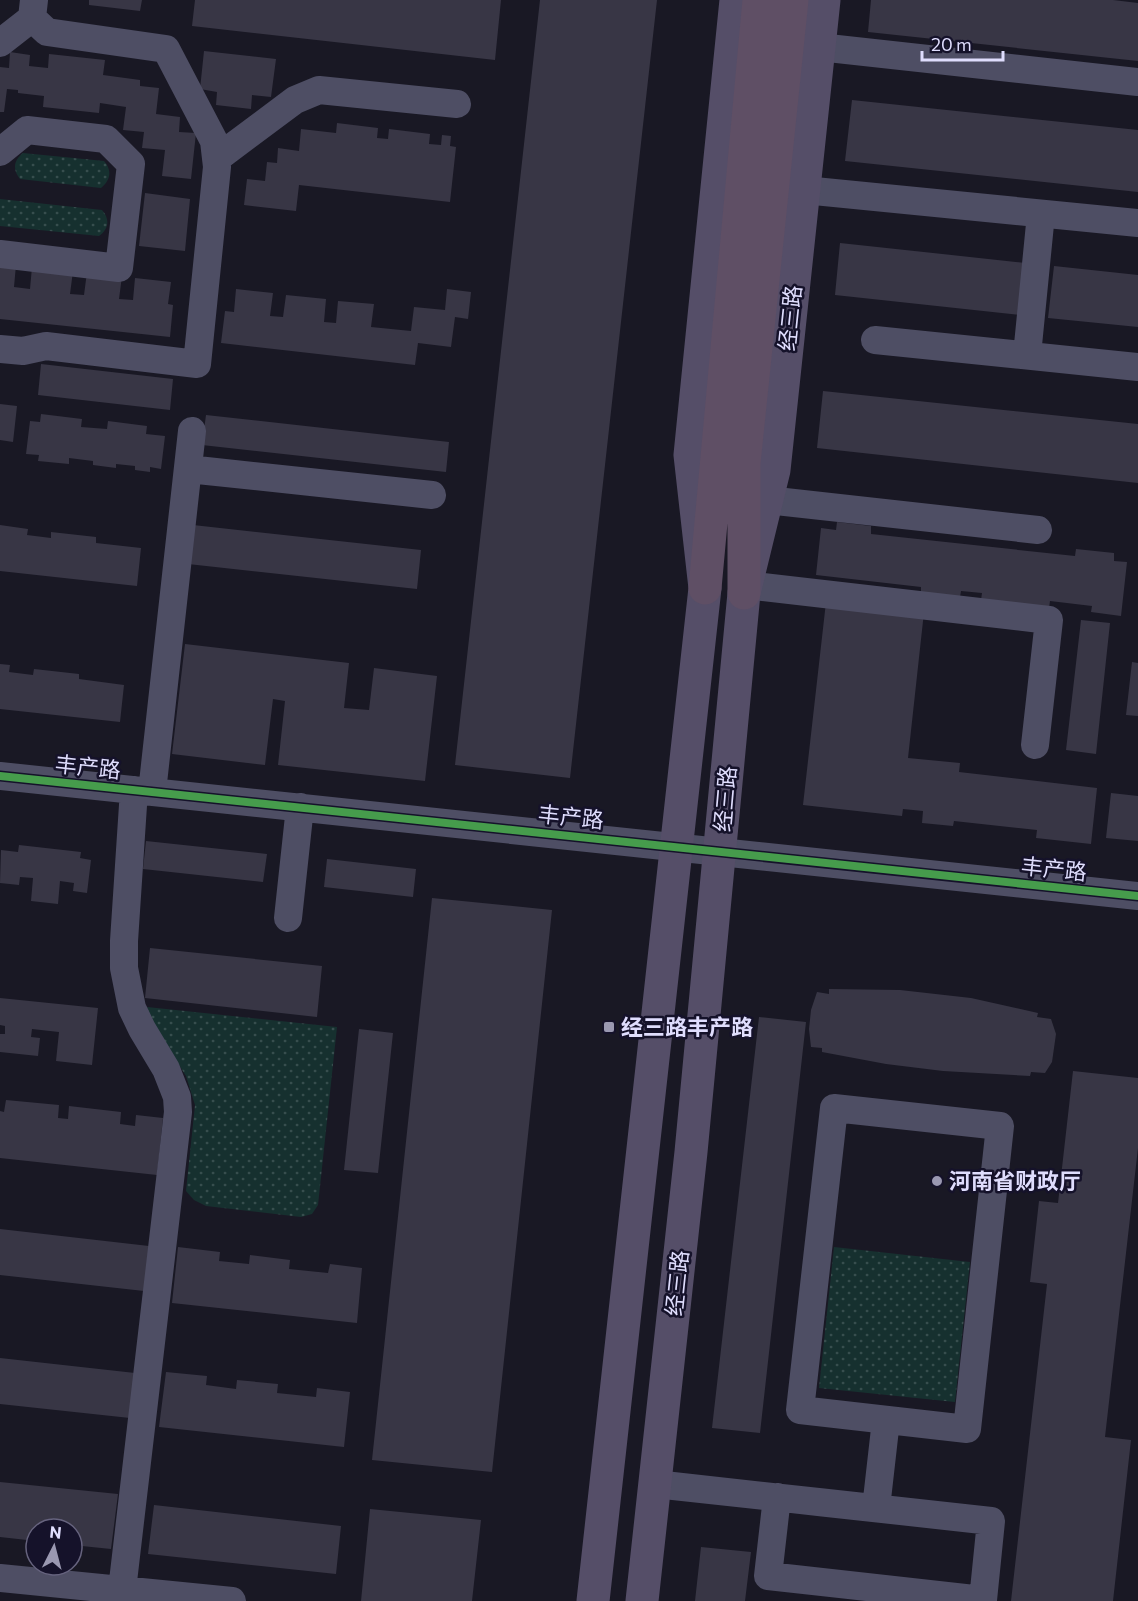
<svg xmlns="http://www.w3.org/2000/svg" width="1138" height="1601" viewBox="0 0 1138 1601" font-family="Commissioner,'Noto Sans SC',sans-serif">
<defs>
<pattern id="grass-dots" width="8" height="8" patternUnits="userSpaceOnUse" patternTransform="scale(1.5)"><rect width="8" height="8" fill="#16302f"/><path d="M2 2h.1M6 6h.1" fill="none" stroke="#374e4e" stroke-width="1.8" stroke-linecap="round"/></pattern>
</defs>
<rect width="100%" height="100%" fill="#191824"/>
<path fill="url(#grass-dots)" d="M23,153l81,8c8,9 7,19 -3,27l-81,-9c-8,-10 -6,-19 3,-26z
M0,199l102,11c8,9 7,19 -3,26l-99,-10z
M147,1007l190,20 -19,178 -6,9 -11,3 -95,-11 -12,-6 -8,-9 9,-86 -9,-29 -36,-57z
M834,1247l136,15 -15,140 -136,-14z"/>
<path fill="#383645" d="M89,0h53l-2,11 -51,-6z
M195,0h306l-6,60 -303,-34z
M540,0h117l-87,778 -115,-13z
M871,0h242l25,3v58l-270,-29z
M204,51l72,8 -5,38 -19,-2 -1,14 -35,-4 1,-13 -17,-3z
M10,52l20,3 -1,11 19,2 1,-14 56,6 -2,15 37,5v6l19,2 -3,26 24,3 -1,15 17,1 -5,46 -29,-3 3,-26 -23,-2 2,-16 -21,-2 3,-23 -26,-4 -1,10 -56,-6 1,-11 -26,-3v-3l-11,-1 -3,23h-4v-45l9,1z
M852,100l286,30v62l-293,-31z
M337,123l41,5 -1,10 11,1 1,-10 41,5 -1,10 12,1 1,-10 9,1 -1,10 6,1 -6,55 -151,-17 -3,26 -52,-6 3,-26 18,2 2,-19 10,1 1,-15 21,3 2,-22 35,4z
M145,193l45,6 -5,52 -46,-5z
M840,243l186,20 -6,52 -185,-20z
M0,263l16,2 -2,22 16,2 2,-22 41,4 -3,23 14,1 3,-23 35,4 -3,23 14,1 2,-22 36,4 -3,22 5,1 -3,32 -170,-18z
M1054,266l84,9v52l-90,-9z
M236,289l37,4 -3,23 13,1 3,-22 40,4 -2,23 12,1 2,-22 36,3 -3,23 40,4 3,-24 31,3 2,-21 24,3 -3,27 -13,-2 -4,30 -33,-4 -3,22 -194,-22 4,-32 9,1z
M41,364l132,15 -3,31 -132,-15z
M823,391l315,33v59l-321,-35z
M0,404l17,2 -4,36 -13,-2z
M41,414l41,5 -1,8 26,2 1,-8 39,5 -1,8 19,2 -4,33 -11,-2v5l-15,-2v-4l-19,-2v4l-23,-3v-4l-24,-3v6l-31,-3 1,-6 -13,-1 4,-33 10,1z
M206,415l243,27 -3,30 -244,-27z
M837,522l34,4v8l204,22 1,-7 38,4v8l13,1 -6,54 -30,-4 1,-6 -42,-5 -1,7 -68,-8 1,-7 -21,-2 -1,6 -39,-4v-6l-105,-12 5,-47 15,2z
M0,525l28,4 -1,6 24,3v-6l45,5v6l45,5 -4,38 -137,-15z
M193,525l228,25 -4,39 -229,-25z
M826,602l98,10 -16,146 52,5 -1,9 138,16 -6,56 -55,-6 1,-8 -83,-9 -1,5 -31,-3 1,-12 -20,-2 -1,7 -99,-11z
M1081,620l29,3 -14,131 -30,-4z
M185,644l164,19 -5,45 25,2 5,-42 63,8 -12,105 -147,-16 7,-64 -12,-2 -8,66 -93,-11z
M1132,662l6,1v53l-12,-1z
M0,664l10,1 -1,7 24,3 1,-6 45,5v5l45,6 -4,37 -120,-13z
M1111,793l27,3v45l-32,-3z
M146,841l121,13 -4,28 -120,-13z
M19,845l62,7 -1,6 11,2 -4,33 -14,-2 1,-8 -14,-2 -2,23 -27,-3 2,-23 -13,-1 -1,8 -19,-2 1,-33 17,2z
M327,859l89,10 -3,28 -89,-10z
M432,898l120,12 -60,562 -120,-12z
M150,948l172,18 -5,51 -172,-19z
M829,989l71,1 71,8 67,15 -1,4 14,2 5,15 -4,28 -7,11 -14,-1 -1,4 -87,-5 -57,-7 -64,-12v-4l-11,-1 -2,-18 2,-19 6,-18 12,2z
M0,998l98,10 -6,57 -36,-4 3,-29 -27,-3 -1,8 9,1 -2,18 -38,-4v-18h5v-8l-5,-1z
M759,1017l47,5 -46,411 -48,-5z
M359,1029l34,4 -15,140 -34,-3z
M1073,1071l65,7v70l-33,289 26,3 -18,161h-102l36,-317 -17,-2 9,-81 19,2z
M6,1100l53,5 -1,13 10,1 1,-13 52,6 -1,12 15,2 1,-11 27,3 -6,57 -157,-17v-47l4,1z
M0,1229l149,17 -5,45 -144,-16z
M178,1247l42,5 -1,9 30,3 1,-9 40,5 -1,9 39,4 2,-9 32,4 -5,55 -185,-20z
M0,1358l135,15 -5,45 -130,-14z
M166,1372l41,4 -1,9 30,4 1,-9 41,4 -1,9 39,4 1,-9 33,4 -6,55 -185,-20z
M0,1482l118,12 -7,55 -39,-4v-16h-36v12l-36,-4z
M154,1505l187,21 -5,48 -188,-20z
M370,1509l111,11 -9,81h-111z
M701,1547l50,5 -6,49h-50z"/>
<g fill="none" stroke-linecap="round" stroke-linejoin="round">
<path stroke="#4e4e64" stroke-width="28" d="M0,43l32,-25 2,-18
M819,47l319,35
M0,152l27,-22 79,9 25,25 -12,104 -119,-14
M216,159l79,-59 24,-10 138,14
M804,190l334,33
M875,340l263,27
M0,349l23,2 23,-5 151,18 20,-197 -3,-26 -48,-92 -119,-17 -15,-14
M1027,355l14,-141
M188,469l244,26
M767,500l271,30
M746,585l303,35 -14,125
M0,776l1138,120
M152,792l40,-361
M288,918l12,-111
M834,1108l166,18 -33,303 -167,-19z
M655,1484c112,12 224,25 336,37l-8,79 -215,-24 9,-79
M876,1508l10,-88
M0,1578l232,23
M122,1590l56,-478 -1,-15 -11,-28 -24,-40 -10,-21 -8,-40v-27l10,-151"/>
<path stroke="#554e68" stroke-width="33" d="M593,1601l112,-1013 -15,-133 46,-455
M642,1601l49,-449 53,-559 30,-123 50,-470"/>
<path stroke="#5f4f65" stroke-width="33" d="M705,588l54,-588
M744,593v-130l48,-463"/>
<defs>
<path id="cycleway" d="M0,776l1138,120"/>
</defs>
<use href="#cycleway" stroke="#15122a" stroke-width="11"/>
<use href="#cycleway" stroke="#469c4c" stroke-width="8"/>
</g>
<g fill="#9a98b1" stroke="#15122a" stroke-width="2">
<rect x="603" y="1021" width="12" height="12" rx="3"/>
<circle cx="937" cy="1181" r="6"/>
</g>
<g text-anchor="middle" stroke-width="5" stroke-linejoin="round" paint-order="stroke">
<g font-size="22" fill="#dfddfd" stroke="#15122a">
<text transform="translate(790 318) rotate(-84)" y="8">经三路</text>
<text transform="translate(88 767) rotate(6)" y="8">丰产路</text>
<text transform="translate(725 799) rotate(-85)" y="8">经三路</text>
<text transform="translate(571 817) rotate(6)" y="8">丰产路</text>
<text transform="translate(1054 869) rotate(6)" y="8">丰产路</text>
<text transform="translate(677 1283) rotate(-84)" y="8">经三路</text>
</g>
<g font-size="22" font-weight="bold" fill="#dfddfd" stroke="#15122a" text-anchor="start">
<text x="621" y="1035">经三路丰产路</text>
<text x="949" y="1189">河南省财政厅</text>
</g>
</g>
<g transform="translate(54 1547) rotate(6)"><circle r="28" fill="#15122a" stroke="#66637e" stroke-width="1.5"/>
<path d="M0-4.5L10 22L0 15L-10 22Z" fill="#9a98b1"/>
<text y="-9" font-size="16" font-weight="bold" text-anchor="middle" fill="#dfddfd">N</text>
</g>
<path d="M922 51v9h81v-9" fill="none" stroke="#dfddfd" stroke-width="3"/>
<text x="931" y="51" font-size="18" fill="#dfddfd" stroke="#15122a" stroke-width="4.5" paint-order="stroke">20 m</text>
</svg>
